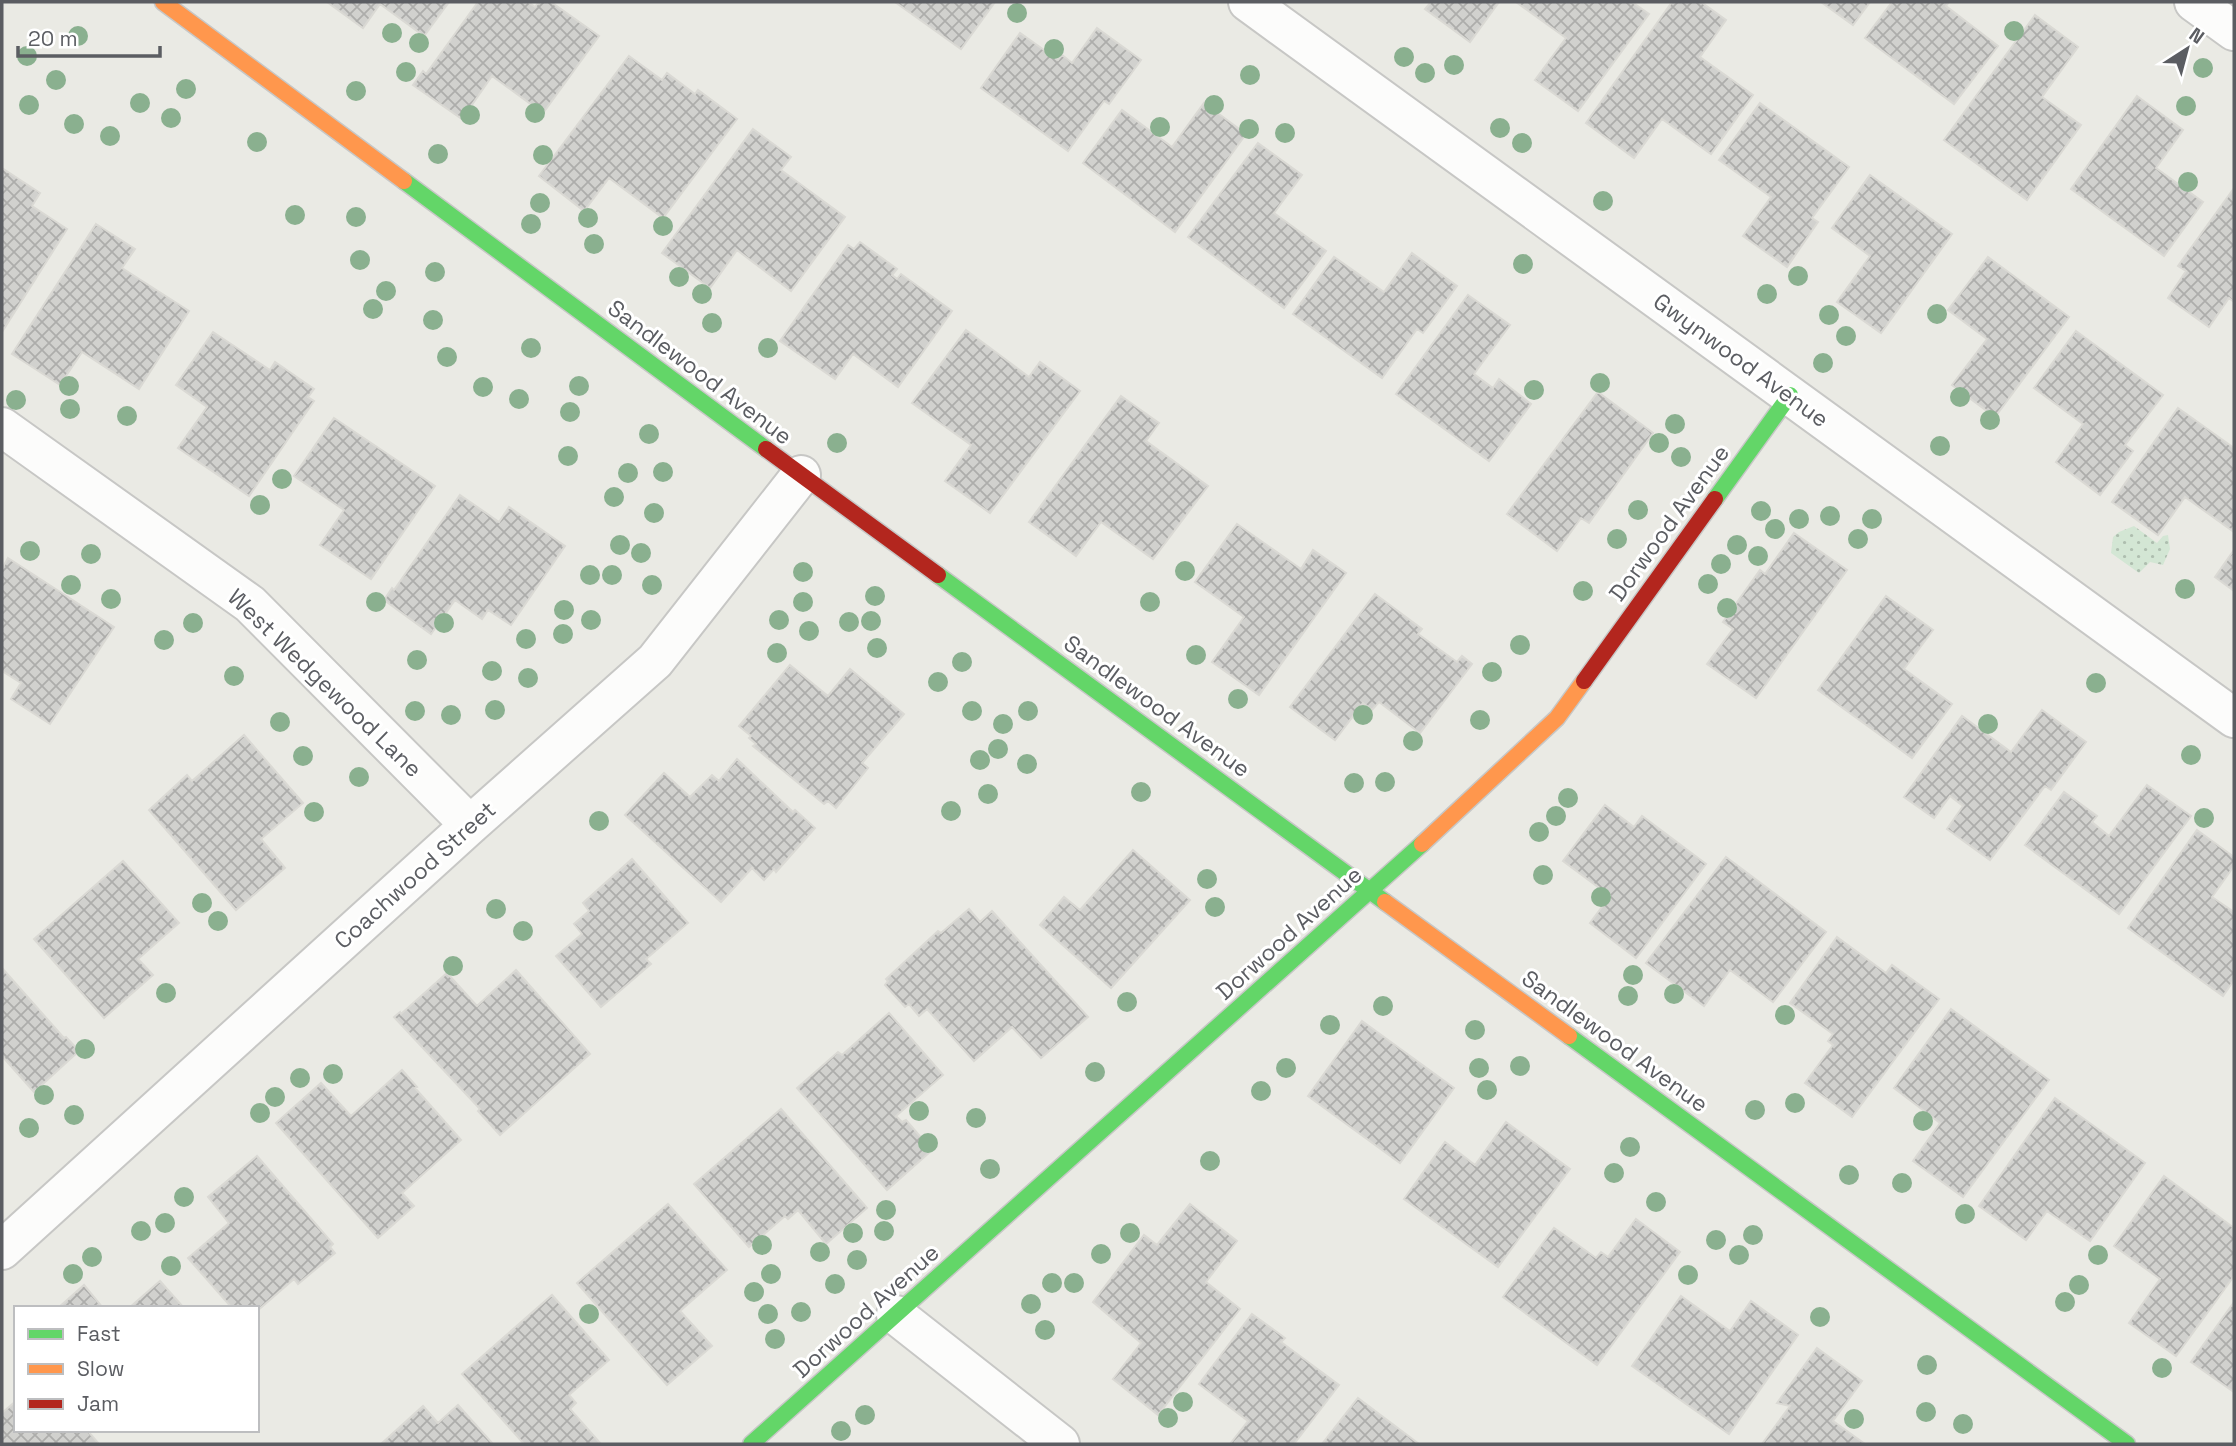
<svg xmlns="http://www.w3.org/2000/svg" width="2236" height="1446" viewBox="0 0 2236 1446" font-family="'Space Grotesk',sans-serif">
<defs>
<pattern id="grass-dots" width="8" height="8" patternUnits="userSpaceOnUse" patternTransform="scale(1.75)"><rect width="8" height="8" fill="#d3e6d4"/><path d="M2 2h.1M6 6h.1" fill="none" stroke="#aebeaf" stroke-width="1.8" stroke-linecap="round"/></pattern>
<pattern id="building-cross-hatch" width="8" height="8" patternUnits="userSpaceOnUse" patternTransform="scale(1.75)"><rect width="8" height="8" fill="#d1d1ce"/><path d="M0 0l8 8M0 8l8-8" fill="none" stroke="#adadab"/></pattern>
</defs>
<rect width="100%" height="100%" fill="#eaeae4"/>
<path fill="url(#grass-dots)" d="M2134,526l23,17 6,-7 5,-1 2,14 -7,16 -13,-3 -11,11 -28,-20 2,-16 6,-5z"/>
<path fill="url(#building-cross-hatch)" stroke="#dad9d4" stroke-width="2" d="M327,2h122l-25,34 -44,-32 -17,24z
M478,2h50l7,5 4,-5h12l48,34 -56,77 -51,-37 -30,43 -49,-34 10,-14 3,3z
M895,2h100l-34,47z
M1431,2h68l-29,40 -45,-33z
M1516,2h116l17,12 -71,97 -43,-31 31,-42z
M1672,2h29l25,18 -26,37 53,38 -42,59 -49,-35 -28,39 -48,-35z
M1821,2h49l-17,23z
M1892,2h57l-3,4 52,40 -44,58 -89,-66z
M2035,15l43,32 -36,50 39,28 -54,75 -83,-60z
M1097,28l44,32 -32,44 -5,-3 -36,50 -87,-63 39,-55 38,27 4,-5 10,8z
M629,56l33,24 5,-7 28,21 3,-4 39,29 -74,99 -54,-40 -25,33 -45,-35z
M2137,96l46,34 -27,38 47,34 -39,54 -93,-67z
M1204,103l42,31 -71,98 -92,-69 39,-53 50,37z
M1760,103l89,64 -37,51 6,4 -31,45 -44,-31 28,-39 -52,-37z
M753,129l38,28 -10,13 64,47 -54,74 -54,-41 -27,38 -48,-35z
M1258,143l44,32 -28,38 52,38 -42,57 -96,-71z
M2,168l38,25 -8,13 35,23 -65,103z
M1870,175l82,59 -71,99 -44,-31 33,-46 -38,-28z
M2234,188v114l-5,-4 -20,29 -41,-29 18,-27 -8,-5z
M96,224l39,25 -13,19 67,43 -50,78 -57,-37 -22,33 -48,-31z
M860,242l37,27 -5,6 5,4 4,-5 51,37 -54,76 -45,-33 -18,25 -55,-38 68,-96 6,4z
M1412,253l45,33 -34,47 -6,-4 -35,49 -89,-64 41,-57 50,35z
M1988,257l81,60 -74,100 -43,-32 35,-46 -39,-29z
M1468,295l42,30 -36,49 19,14 6,-9 32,25 -42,57 -93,-67z
M966,330l63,47 11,-15 40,29 -90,122 -45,-32 26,-36 -59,-42z
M2076,331l87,64 -38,50 8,6 -33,44 -44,-33 27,-38 -49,-36z
M213,332l57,38 5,-8 39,27 -6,8 6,4 -65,95 -71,-48 29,-41 -31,-22z
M1598,392l55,41 -64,90 -8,-5 -24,33 -50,-37z
M1121,396l38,27 -13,18 62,45 -55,73 -52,-37 -25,34 -47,-34z
M2178,408l56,40v84l-49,-35 -27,38 -46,-33z
M334,418l101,68 -64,93 -51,-34 24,-35 -50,-34z
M460,495l39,27 10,-15 56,39 -54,79 -23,-15 -6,9 -27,-19 -24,34 -47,-34 8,-12 2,2z
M1237,524l64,45 12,-19 33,23 -87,122 -47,-33 32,-45 -49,-35z
M1794,533l53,37 -91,128 -49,-34 26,-35 -10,-7 37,-52 5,4z
M2234,550v41l-19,-14z
M8,558l106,69 -64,97 -39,-25 10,-16 -19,-12v-102z
M1375,594l47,35 -4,5 39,28 5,-6 10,8 -52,69 -41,-31 -7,8 -9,-7 -28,37 -45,-33z
M1886,596l47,34 -29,39 48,35 -40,54 -94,-68z
M790,665l38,31 22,-27 54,45 -42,49 6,5 -32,40 -8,-7 -4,3 -71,-58 3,-2 -7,-6 2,-2 -12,-10z
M2042,710l44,32 -35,48 -6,-4 -55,74 -43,-31 16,-23 -13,-10 -16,22 -30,-21 58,-81 49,36z
M244,735l59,68 -42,36 24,29 -49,42 -87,-100 38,-35 5,6z
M737,759l56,53 2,-2 20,18 -39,44 -2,-3 -10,11 -12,-12 -31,34 -96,-87 39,-42 26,24 22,-22 7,6z
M2147,785l44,31 -72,98 -94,-69 39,-53 33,24 -5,6 17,14z
M1605,805l29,22 8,-11 64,48 -70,94 -46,-35 20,-27 -47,-35z
M2197,830l37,27v9l-22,31 22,15v68l-11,16 -95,-68z
M1133,850l57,50 -79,88 -71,-63 24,-28 16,13z
M1726,857l100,75 -53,70 -43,-32 -26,36 -58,-43z
M632,859l56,64 -42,36 5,5 -50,43 -45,-51 26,-22 -8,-10 15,-13 -6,-8z
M123,861l56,62 -41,36 15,16 -49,43 -70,-79z
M969,909l11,13 12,-11 96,106 -47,41 -29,-31 -38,34 -47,-52 -8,7 -10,-12 -4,3 -20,-22 3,-4 -2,-2 52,-48 3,2z
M1837,937l49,36 6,-8 47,34 -87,118 -47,-34 28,-38 -5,-4 5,-7 -43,-31z
M2,968l62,70 2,-1 13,14 -45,41 -32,-36z
M516,970l74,84 -90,81 -22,-24 2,-2 -86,-92 6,-5 1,2 46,-41 30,33z
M1951,1009l98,71 -86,117 -50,-36 27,-38 -46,-35z
M889,1013l54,62 -47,41 6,6 4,-2 19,22 -3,2 8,8 -43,38 -90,-102 41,-36 4,3z
M1362,1021l92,67 -54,75 -92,-67z
M402,1070l15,17 -2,1 46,52 -59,53 12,13 -36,32 -102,-115 45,-40 30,33z
M2055,1098l90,65 -55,78 -43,-30 -21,29 -47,-34z
M781,1109l86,99 -41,36 -28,-34 -10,9 -3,-3 -36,31 -55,-63z
M1506,1122l64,47 -72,98 -94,-68 41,-57 30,23z
M257,1156l76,88 -3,3 5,6 -37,31 -4,-5 -37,32v-3h-25l-44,-50 41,-35 -21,-26z
M2164,1176l70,52v48l-58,80 -47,-33 31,-44 -46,-33z
M668,1204l59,66 -47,41 32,35 -45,39 -90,-102z
M1190,1204l47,37 -31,41 34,27 -82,106 -45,-36 28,-36 -48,-41 51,-67 13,10z
M1636,1219l44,33 -83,113 -94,-68 51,-69 42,30 5,-6 7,5z
M160,1281l24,27h-55z
M84,1285l19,23h-45z
M552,1295l57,65 -40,35 7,8 -6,6 31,35h-77l-62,-70z
M1681,1296l49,35 21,-30 47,34 -69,99 -97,-68z
M2234,1302v90l-43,-30z
M1252,1314l33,24 -4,4 58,43 -45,59h-64l18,-23 -49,-37z
M1817,1348l45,33 -29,40 32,23h-103l28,-38 -13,-3z
M1358,1398l61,46h-97z
M16,1401v29h71l12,14h-97v-31z
M458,1405l35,39h-112l42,-38 15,17z"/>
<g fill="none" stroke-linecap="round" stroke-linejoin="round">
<defs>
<path id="street" d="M1248,2l986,716
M2194,2l40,29
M2,427l248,177 220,221
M2,1250l468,-425 185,-164 146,-186
M896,1315l164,129"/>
<path id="fast" d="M404,181l362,268
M1715,499l75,-104
M938,575l447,327
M1569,1036l558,408
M751,1444l671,-600"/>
<path id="slow" d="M163,2l241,179
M1422,844l135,-126 27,-37
M1385,902l184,134"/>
<path id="jam" d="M766,449l172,126
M1584,681l131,-182"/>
</defs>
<use href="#street" stroke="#c7c7c5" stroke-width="42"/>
<use href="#fast" stroke="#c7c7c6" stroke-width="19"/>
<use href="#slow" stroke="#c7c7c6" stroke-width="19"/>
<use href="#jam" stroke="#c7c7c6" stroke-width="19"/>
<use href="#street" stroke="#fcfcfb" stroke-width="38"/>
<use href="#fast" stroke="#63d668" stroke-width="16"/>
<use href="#slow" stroke="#ff974d" stroke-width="16"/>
<use href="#jam" stroke="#b3261e" stroke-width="16"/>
</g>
<g fill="#8ab08f">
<circle cx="1017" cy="13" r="10"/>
<circle cx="2014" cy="31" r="10"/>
<circle cx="392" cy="33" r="10"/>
<circle cx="78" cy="36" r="10"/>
<circle cx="419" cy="43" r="10"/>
<circle cx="1054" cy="49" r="10"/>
<circle cx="27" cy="56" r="10"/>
<circle cx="1404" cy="57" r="10"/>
<circle cx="1454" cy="65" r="10"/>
<circle cx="2203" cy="68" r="10"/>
<circle cx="406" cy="72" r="10"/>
<circle cx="1425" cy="73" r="10"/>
<circle cx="1250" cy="75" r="10"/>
<circle cx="56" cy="80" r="10"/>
<circle cx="186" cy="89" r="10"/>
<circle cx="356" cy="91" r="10"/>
<circle cx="140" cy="103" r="10"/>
<circle cx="29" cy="105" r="10"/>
<circle cx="1214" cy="105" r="10"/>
<circle cx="2186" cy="106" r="10"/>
<circle cx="535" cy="113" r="10"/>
<circle cx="470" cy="115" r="10"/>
<circle cx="171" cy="118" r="10"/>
<circle cx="74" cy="124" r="10"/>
<circle cx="1160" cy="127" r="10"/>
<circle cx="1500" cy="128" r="10"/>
<circle cx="1249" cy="129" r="10"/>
<circle cx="1285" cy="133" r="10"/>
<circle cx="110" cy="136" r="10"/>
<circle cx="257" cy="142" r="10"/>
<circle cx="1522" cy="143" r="10"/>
<circle cx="438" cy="154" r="10"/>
<circle cx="543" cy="155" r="10"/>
<circle cx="2188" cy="182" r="10"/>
<circle cx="1603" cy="201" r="10"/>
<circle cx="540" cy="203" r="10"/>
<circle cx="295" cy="215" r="10"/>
<circle cx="356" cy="217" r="10"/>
<circle cx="588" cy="218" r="10"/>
<circle cx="531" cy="224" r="10"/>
<circle cx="663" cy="226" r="10"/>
<circle cx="594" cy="244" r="10"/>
<circle cx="360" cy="260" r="10"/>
<circle cx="1523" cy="264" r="10"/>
<circle cx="435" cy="272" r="10"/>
<circle cx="1798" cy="276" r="10"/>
<circle cx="679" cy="277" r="10"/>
<circle cx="386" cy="291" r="10"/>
<circle cx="702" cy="294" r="10"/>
<circle cx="1767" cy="294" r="10"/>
<circle cx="373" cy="309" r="10"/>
<circle cx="1937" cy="314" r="10"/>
<circle cx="1829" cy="315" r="10"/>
<circle cx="433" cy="320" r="10"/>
<circle cx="712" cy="323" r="10"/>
<circle cx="1846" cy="336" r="10"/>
<circle cx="531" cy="348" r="10"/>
<circle cx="768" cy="348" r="10"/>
<circle cx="447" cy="357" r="10"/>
<circle cx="1823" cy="363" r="10"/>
<circle cx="1600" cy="383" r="10"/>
<circle cx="69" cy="386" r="10"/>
<circle cx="579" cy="386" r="10"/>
<circle cx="483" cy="387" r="10"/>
<circle cx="1534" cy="390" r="10"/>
<circle cx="1960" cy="397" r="10"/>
<circle cx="519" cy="399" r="10"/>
<circle cx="16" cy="400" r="10"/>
<circle cx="70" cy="409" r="10"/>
<circle cx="570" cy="412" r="10"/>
<circle cx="127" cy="416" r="10"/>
<circle cx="1990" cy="420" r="10"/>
<circle cx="1675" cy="424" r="10"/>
<circle cx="649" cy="434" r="10"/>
<circle cx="837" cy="443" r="10"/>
<circle cx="1659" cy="443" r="10"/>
<circle cx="1940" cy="446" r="10"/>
<circle cx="568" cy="456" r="10"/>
<circle cx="1681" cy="457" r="10"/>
<circle cx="663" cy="472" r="10"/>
<circle cx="628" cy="473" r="10"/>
<circle cx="282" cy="479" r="10"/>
<circle cx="614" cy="497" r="10"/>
<circle cx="260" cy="505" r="10"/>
<circle cx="1638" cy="510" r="10"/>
<circle cx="1761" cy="511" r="10"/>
<circle cx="654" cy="513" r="10"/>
<circle cx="1830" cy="516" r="10"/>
<circle cx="1799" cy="519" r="10"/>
<circle cx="1872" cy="519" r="10"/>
<circle cx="1775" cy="529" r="10"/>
<circle cx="1617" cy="539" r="10"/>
<circle cx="1858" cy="539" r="10"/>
<circle cx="620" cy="545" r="10"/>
<circle cx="1737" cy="545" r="10"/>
<circle cx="30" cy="551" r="10"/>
<circle cx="641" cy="553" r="10"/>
<circle cx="91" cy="554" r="10"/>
<circle cx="1758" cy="556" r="10"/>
<circle cx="1721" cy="564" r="10"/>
<circle cx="1185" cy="571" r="10"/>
<circle cx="803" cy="572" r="10"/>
<circle cx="590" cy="575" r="10"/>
<circle cx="612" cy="575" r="10"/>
<circle cx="1708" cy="584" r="10"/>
<circle cx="71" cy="585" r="10"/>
<circle cx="652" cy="585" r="10"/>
<circle cx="2185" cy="589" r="10"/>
<circle cx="1583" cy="591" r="10"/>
<circle cx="875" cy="596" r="10"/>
<circle cx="111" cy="599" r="10"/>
<circle cx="376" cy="602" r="10"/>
<circle cx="803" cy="602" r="10"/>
<circle cx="1150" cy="602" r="10"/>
<circle cx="1727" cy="608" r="10"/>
<circle cx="564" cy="610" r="10"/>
<circle cx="591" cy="620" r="10"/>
<circle cx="779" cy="620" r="10"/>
<circle cx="871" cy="621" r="10"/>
<circle cx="849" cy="622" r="10"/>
<circle cx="193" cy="623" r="10"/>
<circle cx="444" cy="623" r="10"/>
<circle cx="809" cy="631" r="10"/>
<circle cx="563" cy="634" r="10"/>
<circle cx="526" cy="639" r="10"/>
<circle cx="164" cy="640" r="10"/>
<circle cx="1520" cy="645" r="10"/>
<circle cx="877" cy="648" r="10"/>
<circle cx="777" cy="653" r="10"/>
<circle cx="1196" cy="655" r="10"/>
<circle cx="417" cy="660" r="10"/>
<circle cx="962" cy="662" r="10"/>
<circle cx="492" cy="671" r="10"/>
<circle cx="1492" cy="672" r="10"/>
<circle cx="234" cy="676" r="10"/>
<circle cx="528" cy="678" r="10"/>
<circle cx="938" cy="682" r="10"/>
<circle cx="2096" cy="683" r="10"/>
<circle cx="1238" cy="699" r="10"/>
<circle cx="495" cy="710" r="10"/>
<circle cx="415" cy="711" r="10"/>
<circle cx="972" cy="711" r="10"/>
<circle cx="1028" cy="711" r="10"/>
<circle cx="451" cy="715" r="10"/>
<circle cx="1363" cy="715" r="10"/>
<circle cx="1480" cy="720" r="10"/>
<circle cx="280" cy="722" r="10"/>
<circle cx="1003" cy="724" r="10"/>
<circle cx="1988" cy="724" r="10"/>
<circle cx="1413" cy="741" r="10"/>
<circle cx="998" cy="749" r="10"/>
<circle cx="2191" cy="755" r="10"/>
<circle cx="303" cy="756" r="10"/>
<circle cx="980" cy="760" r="10"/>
<circle cx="1027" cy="764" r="10"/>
<circle cx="359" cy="777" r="10"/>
<circle cx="1385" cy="782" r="10"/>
<circle cx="1354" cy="783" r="10"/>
<circle cx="1141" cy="792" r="10"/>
<circle cx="988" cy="794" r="10"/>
<circle cx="1568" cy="798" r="10"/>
<circle cx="951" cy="811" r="10"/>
<circle cx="314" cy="812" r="10"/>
<circle cx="1556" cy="816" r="10"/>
<circle cx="2204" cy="818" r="10"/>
<circle cx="599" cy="821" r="10"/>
<circle cx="1539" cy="832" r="10"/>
<circle cx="1543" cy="875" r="10"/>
<circle cx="1207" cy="879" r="10"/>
<circle cx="1601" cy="897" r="10"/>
<circle cx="202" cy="903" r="10"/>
<circle cx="1215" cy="907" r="10"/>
<circle cx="496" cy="909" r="10"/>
<circle cx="218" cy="921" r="10"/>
<circle cx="523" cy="931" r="10"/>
<circle cx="453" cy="966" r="10"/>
<circle cx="1633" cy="975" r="10"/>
<circle cx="166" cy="993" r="10"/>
<circle cx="1674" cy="994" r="10"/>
<circle cx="1628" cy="996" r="10"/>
<circle cx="1127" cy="1002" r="10"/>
<circle cx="1383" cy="1006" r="10"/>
<circle cx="1785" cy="1015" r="10"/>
<circle cx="1330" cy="1025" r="10"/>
<circle cx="1475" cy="1030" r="10"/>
<circle cx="85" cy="1049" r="10"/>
<circle cx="1520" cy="1066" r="10"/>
<circle cx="1286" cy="1068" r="10"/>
<circle cx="1479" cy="1068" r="10"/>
<circle cx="1095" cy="1072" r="10"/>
<circle cx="333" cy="1074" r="10"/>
<circle cx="300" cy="1078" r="10"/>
<circle cx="1487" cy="1090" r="10"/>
<circle cx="1261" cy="1091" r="10"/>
<circle cx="44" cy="1095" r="10"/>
<circle cx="275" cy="1097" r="10"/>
<circle cx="1795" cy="1103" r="10"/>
<circle cx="1755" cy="1110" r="10"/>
<circle cx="919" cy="1111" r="10"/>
<circle cx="260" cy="1113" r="10"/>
<circle cx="74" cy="1115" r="10"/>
<circle cx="976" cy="1118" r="10"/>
<circle cx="1923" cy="1121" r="10"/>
<circle cx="29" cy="1128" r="10"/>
<circle cx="928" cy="1143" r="10"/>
<circle cx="1630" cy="1147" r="10"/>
<circle cx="1210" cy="1161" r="10"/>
<circle cx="990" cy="1169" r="10"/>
<circle cx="1614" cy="1173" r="10"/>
<circle cx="1849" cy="1175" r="10"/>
<circle cx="1902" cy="1183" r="10"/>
<circle cx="184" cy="1197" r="10"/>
<circle cx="1656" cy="1202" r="10"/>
<circle cx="886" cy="1210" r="10"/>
<circle cx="1965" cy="1214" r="10"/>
<circle cx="165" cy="1223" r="10"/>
<circle cx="141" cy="1231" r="10"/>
<circle cx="884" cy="1231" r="10"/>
<circle cx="853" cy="1233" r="10"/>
<circle cx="1130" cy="1233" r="10"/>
<circle cx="1753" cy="1235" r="10"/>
<circle cx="1716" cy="1240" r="10"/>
<circle cx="762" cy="1245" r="10"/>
<circle cx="820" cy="1252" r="10"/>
<circle cx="1101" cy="1254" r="10"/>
<circle cx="1739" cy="1255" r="10"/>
<circle cx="2098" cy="1255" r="10"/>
<circle cx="92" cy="1257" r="10"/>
<circle cx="857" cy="1260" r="10"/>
<circle cx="171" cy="1266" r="10"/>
<circle cx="73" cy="1274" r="10"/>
<circle cx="771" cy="1274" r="10"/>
<circle cx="1688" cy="1275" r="10"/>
<circle cx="1052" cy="1283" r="10"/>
<circle cx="1074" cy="1283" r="10"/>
<circle cx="835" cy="1284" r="10"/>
<circle cx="2079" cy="1285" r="10"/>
<circle cx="754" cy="1292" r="10"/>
<circle cx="2065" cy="1302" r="10"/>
<circle cx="1031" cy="1304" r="10"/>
<circle cx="801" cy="1312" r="10"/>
<circle cx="589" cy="1314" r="10"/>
<circle cx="768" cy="1314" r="10"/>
<circle cx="1820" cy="1317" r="10"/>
<circle cx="1045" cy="1330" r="10"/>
<circle cx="775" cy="1339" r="10"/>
<circle cx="1927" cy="1365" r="10"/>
<circle cx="2162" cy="1368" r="10"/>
<circle cx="1183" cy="1402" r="10"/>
<circle cx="1926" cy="1412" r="10"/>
<circle cx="865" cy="1415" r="10"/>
<circle cx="1168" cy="1418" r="10"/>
<circle cx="1854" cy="1419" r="10"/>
<circle cx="1963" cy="1424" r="10"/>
<circle cx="841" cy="1431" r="10"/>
</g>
<g text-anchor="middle" stroke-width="6" stroke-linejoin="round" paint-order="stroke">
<g font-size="23" fill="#5b5d62" stroke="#fff">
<text transform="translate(1741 360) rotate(36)" y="8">Gwynwood Avenue</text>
<text transform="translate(700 372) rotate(37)" y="8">Sandlewood Avenue</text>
<text transform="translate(1669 523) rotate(-54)" y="8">Dorwood Avenue</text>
<text transform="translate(325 683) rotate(44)" y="8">West Wedgewood Lane</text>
<text transform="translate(1157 706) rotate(36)" y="8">Sandlewood Avenue</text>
<text transform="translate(415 875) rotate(-42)" y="8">Coachwood Street</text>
<text transform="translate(1289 933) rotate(-42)" y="8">Dorwood Avenue</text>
<text transform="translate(1615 1041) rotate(36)" y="8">Sandlewood Avenue</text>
<text transform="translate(866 1311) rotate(-42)" y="8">Dorwood Avenue</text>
</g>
</g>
<rect width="2236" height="1446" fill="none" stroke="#5b5d62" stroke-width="7"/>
<rect x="14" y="1306" width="245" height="126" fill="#ffffff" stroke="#bdbec0" stroke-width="2"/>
<rect x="28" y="1329" width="35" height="10" fill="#63d668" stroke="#bdbec0" stroke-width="2"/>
<text x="77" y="1341" font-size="21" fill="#5b5d62">Fast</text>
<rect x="28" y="1364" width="35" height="10" fill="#ff974d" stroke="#bdbec0" stroke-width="2"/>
<text x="77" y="1376" font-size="21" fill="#5b5d62">Slow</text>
<rect x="28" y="1399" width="35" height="10" fill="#b3261e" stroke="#bdbec0" stroke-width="2"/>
<text x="77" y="1411" font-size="21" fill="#5b5d62">Jam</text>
<g transform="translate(2187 49) rotate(36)" stroke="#ffffff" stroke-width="5" paint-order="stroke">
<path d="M0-5L12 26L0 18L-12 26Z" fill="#5b5d62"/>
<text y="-10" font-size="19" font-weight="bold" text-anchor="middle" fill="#5b5d62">N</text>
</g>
<path d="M18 46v10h142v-10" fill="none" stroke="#5b5d62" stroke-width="3.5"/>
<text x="28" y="46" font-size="21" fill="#5b5d62" stroke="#ffffff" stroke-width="5" paint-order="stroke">20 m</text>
</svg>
